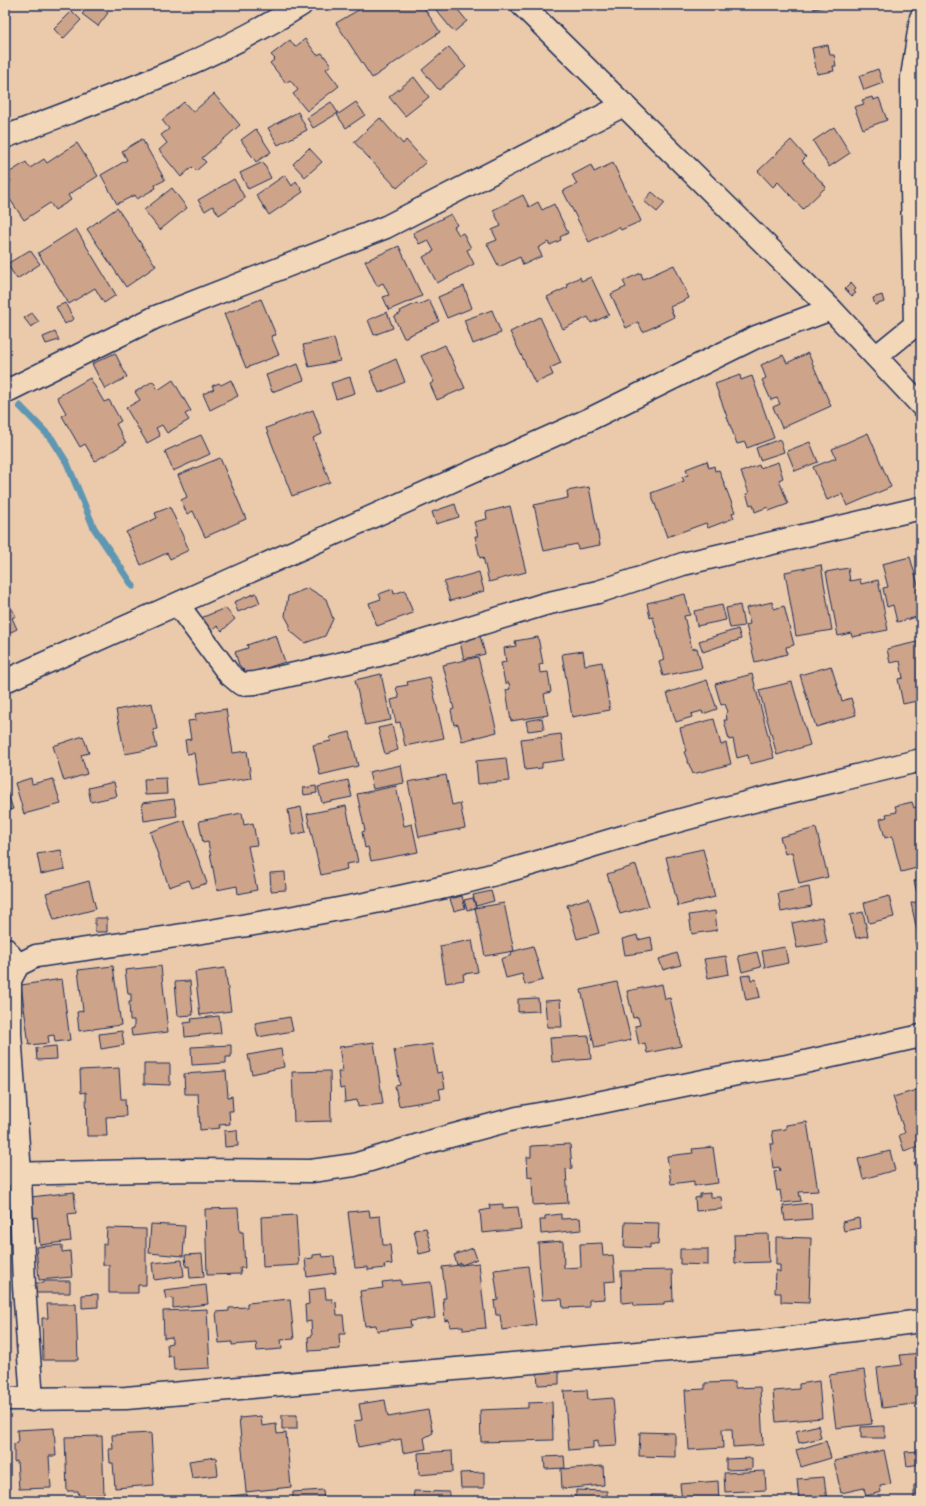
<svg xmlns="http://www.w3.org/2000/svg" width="926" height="1506" viewBox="0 0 926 1506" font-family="'Playpen Sans',sans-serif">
<rect width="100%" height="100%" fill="#ebcaac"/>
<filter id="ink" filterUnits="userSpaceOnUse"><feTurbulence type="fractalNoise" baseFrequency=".025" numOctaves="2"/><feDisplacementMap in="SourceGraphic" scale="8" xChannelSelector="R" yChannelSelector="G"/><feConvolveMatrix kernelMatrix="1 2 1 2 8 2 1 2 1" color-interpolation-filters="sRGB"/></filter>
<g filter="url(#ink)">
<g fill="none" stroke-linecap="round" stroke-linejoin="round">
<path stroke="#5f97b2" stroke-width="7" d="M20,406l32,33 15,24 27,65 39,58"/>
</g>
<path fill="#cda389" stroke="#1b2f5e" d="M76,5h22l10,8 -10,13 -16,-12 2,-2z
M367,5h55l18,27 -68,46 -36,-55z
M432,5h22l13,16 -13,11z
M813,5h17v1l-16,3z
M72,11l9,9 -18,19 -9,-10z
M305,39l12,16 5,-2 9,12 -5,4 13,17 -32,25 -14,-17 5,-4 -8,-10 -4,3 -16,-20 5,-4 -4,-4 19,-15 5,7z
M828,45l2,10h4l2,11h-3l1,5 -17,3 -5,-26z
M449,47l17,20 -27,23 -17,-20z
M878,69l5,14 -19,7 -5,-14z
M414,77l15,20 -24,19 -16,-19z
M214,94l26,31 -38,33 4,4 -10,9 -4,-4 -11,10 -22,-27 8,-7 -6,-8 8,-6 -7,-9 22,-18 9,10z
M872,97l1,3 6,-2 8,22 -24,9 -9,-22 10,-3 -2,-4z
M331,102l7,11 -25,15 -6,-10z
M356,102l9,13 -19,13 -9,-13z
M298,112l9,18 -29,15 -10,-17z
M380,118l23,26 3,-4 20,22 -29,26 -43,-46z
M834,127l16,26 -21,14 -16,-26z
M256,129l15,23 -15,10 -15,-22z
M142,139l23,41 -10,5 1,3 -19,11 -2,-4 -18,9 -16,-29 26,-15 -5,-9z
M791,140l15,17 -4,4 24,26 -23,22 -25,-27 -5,5 -15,-16z
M77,143l21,33 -30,19 3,5 -16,10 -5,-7 -26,17 -19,-28v-7l6,-4 -4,-7 19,-12 4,6 14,-9 3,4z
M309,148l13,14 -17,15 -12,-13z
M263,162l8,16 -23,11 -8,-16z
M613,163l28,58 -20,9 -2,-3 -30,15 -26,-51 14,-7 -5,-9 19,-10 3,7z
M285,175l7,11 4,-5 7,11 -34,23 -13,-20z
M234,179l11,19 -26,17 -6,-9 -8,5 -7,-11z
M172,188l15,20 -27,22 -16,-20z
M652,192l13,11 -8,9 -13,-11z
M523,195l6,12 9,-5 4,8 12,-6 14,29 -8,4 1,3 -11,5 -2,-3 -10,6 4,8 -19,9 -3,-8 -21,10 -12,-23 10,-4 -5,-10 9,-4 -8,-16z
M117,208l39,58 -30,21 -39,-58z
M451,214l6,11 -3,2 5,8 4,-2 8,15 -4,2 7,14 -37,19 -14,-26 11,-6 -6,-11 -9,4 -6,-11z
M76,229l40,66 -12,8 -9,-15 -26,16 -31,-51z
M399,246l23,50 -33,14 -6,-13 6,-2 -6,-12 -6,3 -12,-25z
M30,250l10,14 -23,15 -10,-15z
M674,265l15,33 -19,9 4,10 -31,15 -5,-10 -12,6 -15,-34 15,-7 -3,-6 18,-8 2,6z
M580,277l1,4 10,-4 18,38 -18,8 -3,-6 -25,12 -16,-32 21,-10 -2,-3z
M851,283l5,6 -2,2 2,2 -4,3 -7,-7z
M464,286l8,22 -25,10 -9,-21z
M882,295l2,7 -9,3 -2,-7z
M261,299l15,36 -5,1 8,19 -33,13 -22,-54z
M429,300l10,21 -35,17 -10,-21 7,-4 -1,-2 17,-8 1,2z
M65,303l9,16 -9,5 -9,-17z
M492,310l9,23 -28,11 -9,-24z
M387,312l6,16 -19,7 -6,-15z
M32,313l7,9 -8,5 -7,-9z
M540,317l21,46 -11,5 3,7 -18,8 -25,-51z
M55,332l4,8 -13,4 -3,-7z
M334,338l6,23 -31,6 -6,-22z
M445,345l20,43 -28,12 -7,-16 4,-2 -13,-26z
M115,353l12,24 -22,12 -13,-25z
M808,353l23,53 -49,22 -9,-21 7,-3 -3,-6 -6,2 -9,-20 4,-2 -5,-13 22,-10 4,8z
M396,359l9,23 -26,11 -9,-22z
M298,364l6,16 -32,12 -6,-17z
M740,375l1,5 11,-4 22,62 -27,10 -2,-6 -8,2 -22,-60z
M350,377l5,16 -19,6 -5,-16z
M90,378l14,24 5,-2 12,21 -5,3 10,19 -31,18 -10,-17 -5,3 -18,-31 4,-3 -9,-16z
M173,380l18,31 -6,3 4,6 -22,13 -5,-8 -6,3 4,8 -13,7 -21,-35 14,-8 -5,-8 18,-11 5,9z
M231,380l7,16 -28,14 -7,-16 11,-5 -2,-3 7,-3 2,2z
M313,410l9,24 -9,4 17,44 -38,14 -26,-68z
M868,433l23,54 -44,19 -5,-12 -15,6 -14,-33 23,-9 -4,-9z
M201,435l9,19 -37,17 -8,-20z
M780,439l4,13 -24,8 -4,-12z
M810,442l8,20 -23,9 -8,-20z
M220,458l26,61 -41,18 -12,-26 -6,3 -6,-14 6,-3 -9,-22z
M707,461l2,7 5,-2 1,5 4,-1 16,42 -3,1 2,5 -26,10 -2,-5 -39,14 -16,-44 33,-12 -2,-4 6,-2 -2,-6z
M778,462l5,16 -4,2 9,24 -19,7 -1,-4 -13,5 -2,-8 -3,1 -4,-11 3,-1 -8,-21 18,-7 1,3z
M589,487l11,58 -22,4 -1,-5 -33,7 -10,-46 34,-7 -1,-7z
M455,504l4,13 -23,7 -4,-12z
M510,506l16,66 -37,10 -6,-25 -3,1 -5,-22h3l-4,-14 13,-3 -1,-7z
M170,507l19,43 -19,9 -3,-6 -26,12 -15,-33 31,-14 -2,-5z
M910,557l11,38v21l-24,6 -4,-17 -6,2 -4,-19 5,-1 -6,-23z
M821,565l11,65 -36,6 -11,-64z
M848,568l2,13 10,-2 1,5 17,-4 10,50 -36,7 -1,-4 -13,3 -12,-64z
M479,572l5,19 -34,10 -6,-19z
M308,588l18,11 7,20 -8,17 -20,7 -16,-13 1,-5 -5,-9 3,-20z
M393,589l1,5 11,-4 8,23 -36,13 -8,-23 12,-4 -2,-5z
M256,593l4,10 -22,9 -4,-10z
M685,594l5,21 -6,1 8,33 5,-1 5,20 -39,8 -4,-14 5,-2 -11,-43 -3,1 -3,-15z
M772,602l2,7 10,-3 10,39 -8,2 1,7 -32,8 -9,-37 4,-1 -4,-16z
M5,603l1,2 3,-1 7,12 -4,2 5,11 -12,6z
M722,605l4,15 -29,6 -3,-15z
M740,605l4,21 -14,2 -4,-20z
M225,608l10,11 -13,12 -5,-5 -5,5 -11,-13z
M738,629l3,10 -38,13 -4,-11z
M276,635l9,27 -37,12 -9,-9 -4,-13 13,-4 -1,-3z
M480,636l5,18 -21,5 -4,-17z
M538,637l5,27 -4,1 1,8 8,-1 3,20 -7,2 4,21 -37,6 -5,-31 4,-1 -1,-6h-4l-4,-20 5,-1 -2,-14 12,-2 -1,-5z
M921,641v59l-18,4 -5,-25 5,-1 -3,-17 -10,2 -3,-14z
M583,651l2,14 17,-3 8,48 -38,7 -10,-63z
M478,657l19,75 -35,9 -4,-17 -4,1 -3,-15 3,-1 -11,-44z
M831,666l11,35 9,-3 5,17 -40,12 -16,-52z
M381,674l10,46 -26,5 -10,-45z
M752,674l22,84 -24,6 -2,-9 -11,3 -4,-19 -4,1 -5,-20h3l-1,-7 2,-1 -3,-8 -4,1 -6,-21z
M430,677l14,61 -39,8 -5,-24 -4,1 -5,-23 8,-2 -3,-11 12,-2 -1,-3z
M707,680l10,29 -14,5 -1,-3 -11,3 1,3 -16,5 -9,-29z
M792,682l18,63 -33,10 -18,-65z
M152,703l5,26 -4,1 4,18 -32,6 -9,-44z
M226,709l7,44 14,-2 4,27 -52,8 -5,-33 -7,1 -2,-14 6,-1 -3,-18 8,-1 -1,-6z
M542,718l2,11 -16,2 -2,-10z
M714,719l7,26 5,-2 5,21 -38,10 -9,-22 2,-1 -6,-23z
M392,725l6,25 -13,4 -7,-26z
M350,732l8,34 -38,9 -7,-30 18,-4 -1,-4z
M561,734l3,26 -22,3v5l-17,2 -4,-31z
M83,736l6,17 -8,2 6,19 -23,7 -11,-35z
M506,758l3,23 -31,3 -2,-23z
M401,765l3,18 -31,6 -4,-17z
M446,775l6,30 8,-2 5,25 -46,9 -11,-55z
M31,778l1,6 21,-5 8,25 -37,10 -9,-31z
M166,778l1,16 -22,1 -1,-16z
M348,780l4,17 -30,6 -4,-16z
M114,782l3,14 -26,6 -3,-14z
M5,785l8,24 -8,2z
M316,786l1,7 -13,2 -1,-7z
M396,786l8,40 8,-2 6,28 -47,9 -3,-14 -3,1 -3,-16 3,-1 -8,-37z
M174,799l3,17 -33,5 -2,-18z
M912,802l2,6 5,-2 2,7v54l-20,5 -9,-36 -7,2 -5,-19 7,-2 -1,-3 11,-2 -2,-6z
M346,806l12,56 -12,2 1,5 -26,6 -14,-61z
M301,807l5,25 -14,3 -4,-25z
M242,813l2,12 9,-2 4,22 -9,1 9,44 -19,4 -1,-8 -20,4 -9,-48 -5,1 -4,-22z
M184,820l23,63 -15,5 -3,-8 -20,7 -19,-55z
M816,828l12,49 -29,7 -7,-32 -7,2 -5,-17z
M703,849l12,48 -37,9 -12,-49z
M61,850l4,19 -24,5 -4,-20z
M636,865l13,41 -29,8 -13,-40z
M285,872l1,18 -15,1 -1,-18z
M921,879v12l-4,2 -3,-12z
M89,881l7,28 -42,11 -8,-27z
M809,887l3,19 -31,6 -3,-19z
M491,891l3,10 -18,5 -3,-11z
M462,896l3,12 -11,3 -4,-12z
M889,896l5,21 -25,6 -5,-20z
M473,898l3,10 -9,2 -3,-10z
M589,898l10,35 -22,6 -10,-34z
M921,901v67l-6,-27 4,-1 -8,-37z
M504,903l10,48 -29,5 -10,-48z
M715,911l2,19 -25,4 -3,-19z
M863,912l5,24 -12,2 -6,-23z
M822,917l5,26 -30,5 -5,-25z
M95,918h12v14h-12z
M637,935l1,5 13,-3 2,14 -28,4 -3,-16z
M472,940l6,32 -15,2 1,6 -18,3 -6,-37z
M533,946l10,34 -18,5 -3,-11 -16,4 -5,-19 11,-4 -1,-3z
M785,947l3,16 -23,5 -3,-17z
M757,952l4,15 -19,5 -4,-16z
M677,953l4,12 -18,5 -4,-11z
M726,956l3,18 -21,4 -4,-19z
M113,966l8,59 -42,6 -2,-19 6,-1 -5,-41z
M161,966l7,66 -36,4 -1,-7 3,-1v-8h-4l-1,-18h2v-8h-3l-3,-24z
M225,968l6,43 -31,4 -5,-43z
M750,975l1,5 5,-1 4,18 -14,3 -5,-24z
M62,979l8,61 -15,2 -1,-7 -6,1 1,7 -20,2 -8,-60z
M190,981l3,34 -15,1 -3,-34z
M617,982l14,58 -36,8 -14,-58z
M662,984l3,15 5,-1 11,48 -34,7 -2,-10 -6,2 -4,-19 5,-1 -2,-8 -5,1 -6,-27z
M538,998l1,13 -21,1v-13z
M560,1000l2,27h-15l-2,-26z
M219,1016l2,17 -36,4 -1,-14 8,-1 -1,-3z
M290,1017l3,14 -35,6 -3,-14z
M122,1031l2,14 -23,4 -2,-15z
M589,1036l2,23 -39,3 -2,-24z
M374,1042l9,62 -25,3 -1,-7 -12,2 -1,-14 -4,1 -2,-17h5l-4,-25z
M432,1044l5,29 5,-1 3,16 -6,1 2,10 -42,7 -4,-20 5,-1 -6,-35z
M231,1045v12h-5v6l-34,2 -1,-18z
M56,1046l1,13 -20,1 -1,-12z
M281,1049l3,18 -32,7 -4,-19z
M144,1064h26v21l-26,-1z
M119,1068l2,31h4l1,17 -20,1 1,19h-20l-1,-44 -5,1 -1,-23z
M226,1071l2,26 4,-1 1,15h-4l1,13 -11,1 1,3 -20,2 -2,-36h-13l-1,-20z
M330,1071l1,50 -37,1 -2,-50z
M920,1089l1,56 -17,6 -5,-16 6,-2 -12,-36z
M807,1122l11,69 -19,1 2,9 -19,2 -2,-13 -3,1 -3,-19 6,-1 -1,-4 -6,1 -3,-24h4l-2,-13 14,-2v-4z
M237,1130l1,16 -13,1 -1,-16z
M570,1144l2,24 -6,1 2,34 -35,2 -1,-29 -4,1 -1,-20h4v-11z
M713,1147l5,36 -24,3v-5l-23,3 -4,-28 26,-3 -1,-4z
M890,1151l5,19 -32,9 -5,-20z
M921,1160v14l-3,1 -4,-12z
M74,1192l2,21 -8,1 3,27 -31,4 -3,-28 -3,1 -3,-21z
M710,1193v4h11l1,12 -26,2 -1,-13 5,-1v-3z
M811,1203l1,16 -27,2 -2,-15z
M503,1204v4l15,-1 3,22 -39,4 -2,-22 10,-2 -1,-4z
M238,1208l2,24h3l2,36h-5l1,6 -34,1 -2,-66z
M369,1210l1,7 10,-1 3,29h7l2,19 -8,1 1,3 -17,2v-3l-13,1 -7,-56z
M561,1214v5l19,-1 1,12 -40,4 -1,-14h5v-4z
M296,1215l3,50 -36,2 -2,-50z
M859,1218l1,10 -16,3 -2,-9z
M625,1222l34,1 -1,22 -8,-1v4l-26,-1z
M151,1224l34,2 -2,30 -34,-3z
M107,1228l39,1v56h-8v8h-29v-28h-6v-21h3z
M426,1228l6,23 -13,3 -5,-24z
M768,1234l1,28 -34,1 -1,-28z
M776,1237l35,1 -2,65 -28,-1v-9h-6l1,-23 4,2v-7h-4z
M563,1241l1,27 17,-1 -1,-23 22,-1 1,13 10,-1 2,26 -11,1 1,17 -16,1v7l-26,1 -1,-9 -20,1 -4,-57z
M62,1245v7l8,-1 2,26 -33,3 -3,-33z
M473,1248l4,11 -15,6 -1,-2 -4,2 -3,-10z
M921,1248v14l-3,-13z
M680,1249h28v16l-28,-1z
M202,1254l2,23 -14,1 -1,-12 -3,1 -1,-12z
M322,1254l1,3 11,-1 2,17 -29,4 -2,-18 8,-1v-3z
M182,1260l2,16 -30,4 -2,-17z
M479,1263l7,65 -23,2v-4l-13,1 -1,-7 -4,1 -2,-23h3l-4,-31z
M528,1266l8,59 -34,5 -2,-15h-4l-2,-14 4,-1 -4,-30z
M672,1270l1,31 -9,1v3l-30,1 -1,-4 -11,1 -1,-32z
M401,1280v5l30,-3 4,36 -25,3 1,6 -34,4 -1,-6 -11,1 -5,-35 23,-3 -1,-6z
M44,1281h26v12h-39v-10h13z
M206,1285l2,19 -35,4v-10l-7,1 -2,-9z
M325,1288l1,11h6l1,4 3,-1 1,13h6l2,19h-6l1,15 -31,2 -1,-14 4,-1 -1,-15 -5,1 -1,-17 4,-1 -1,-14z
M98,1294v13l-16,1v-13z
M290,1299l4,40 -13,1 1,9 -25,2 -1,-8 -24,2v-3l-13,1 -3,-31 13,-1v-3l18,-1v-4z
M47,1304h29l2,56h-35l-1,-42h6z
M207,1309l3,59 -36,2 -1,-14 -5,1 -1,-13 5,-1v-6l-8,1 -1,-27z
M5,1338l2,14 -2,1z
M921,1353v50l-39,5 -5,-40 25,-3 -2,-10z
M864,1370l8,54 -36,4 -7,-53z
M559,1371v13l-21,1 -1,-13z
M819,1381l3,37 -46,4 -3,-31 26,-2v-5z
M735,1382v6l25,-1 3,58 -30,2 -1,-18h-10l1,19 -34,2 -4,-60 20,-1v-6z
M587,1390l1,10 25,-2 4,48 -19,1v-7l-5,1v7l-24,2 -5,-59z
M385,1400l3,17 40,-7 5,23 -9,5 2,11 -23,4 -2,-14 -43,8 -4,-26 8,-1 -3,-16z
M552,1402l1,38 -72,2 -1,-32 48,-2v-5z
M282,1415h15v14h-15z
M261,1416l1,10 14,-2 1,10 9,-1 5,54 -45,5 -7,-74z
M818,1425l3,13 -22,5 -3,-12z
M885,1426v12h-24v-11z
M54,1428l2,28h-7l2,32 -32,1 -2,-28 -3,1v-18l4,-1 -1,-13z
M640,1432l35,1v24l-36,-1z
M151,1433l3,52 -39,3 -2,-25h-3l-1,-14h4l-1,-14z
M102,1436l2,59 -25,1 -1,-5h-11l-2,-54z
M826,1441l5,17 -30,9 -5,-17z
M884,1450l7,34 -11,2 1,6 -15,4 -2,-8 -23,5 -7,-32z
M452,1451l1,21 -34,3 -1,-22z
M921,1451v13l-14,2 -2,-14z
M564,1456l1,12 -20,1 -1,-12z
M216,1457l2,18 -26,3 -3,-17z
M752,1458v11l-26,1v-11z
M603,1466l1,19 -42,4 -1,-20z
M765,1471l1,19 -41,2 -1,-19z
M484,1472v16h-23l-1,-15z
M824,1477l3,24h-28l-2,-22z
M718,1481l1,20h-37l-2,-17z
M914,1485h7v16h-7z
M323,1490l1,11h-31v-9z
M576,1490l31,1v10h-31z
M414,1491l35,1v9h-36z
M247,1494l1,7h-17l-1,-5z
M651,1495h24v6h-24z
M550,1496v5h-36l-1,-4z"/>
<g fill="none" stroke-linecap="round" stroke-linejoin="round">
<defs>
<path id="street" d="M5,137c100,-39 204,-74 296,-132
M915,325l-3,-136v-112l9,-59
M877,356l38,-31 6,-2
M5,392l151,-75 230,-90 238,-122
M178,605l51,69 12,10 14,-1 124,-28 166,-51 53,-12 85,-28 238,-56
M5,681l583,-261 168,-83 75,-28
M5,949l13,16
M6,1174l184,-4 121,1 43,-6 78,-24 85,-23 56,-10 164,-34 50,-8 134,-30
M5,1399l121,-1 636,-56 159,-21
M32,1400l-8,-114 -4,-112 -10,-141v-53l8,-15 18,-9c137,-19 274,-38 409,-69 73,-17 143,-41 215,-61 86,-25 174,-44 261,-66"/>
<path id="secondary" d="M522,5l309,304 90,96"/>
</defs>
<use href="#street" stroke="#1b2f5e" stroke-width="25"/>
<use href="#secondary" stroke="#1b2f5e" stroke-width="25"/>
<use href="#street" stroke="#f2d7b9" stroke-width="22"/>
<use href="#secondary" stroke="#f2d7b9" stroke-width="22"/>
</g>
</g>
<rect width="926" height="1506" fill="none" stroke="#f2d7b9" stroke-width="20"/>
<rect x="10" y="10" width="906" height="1486" fill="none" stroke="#1b2f5e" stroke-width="1.5" filter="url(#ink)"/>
</svg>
